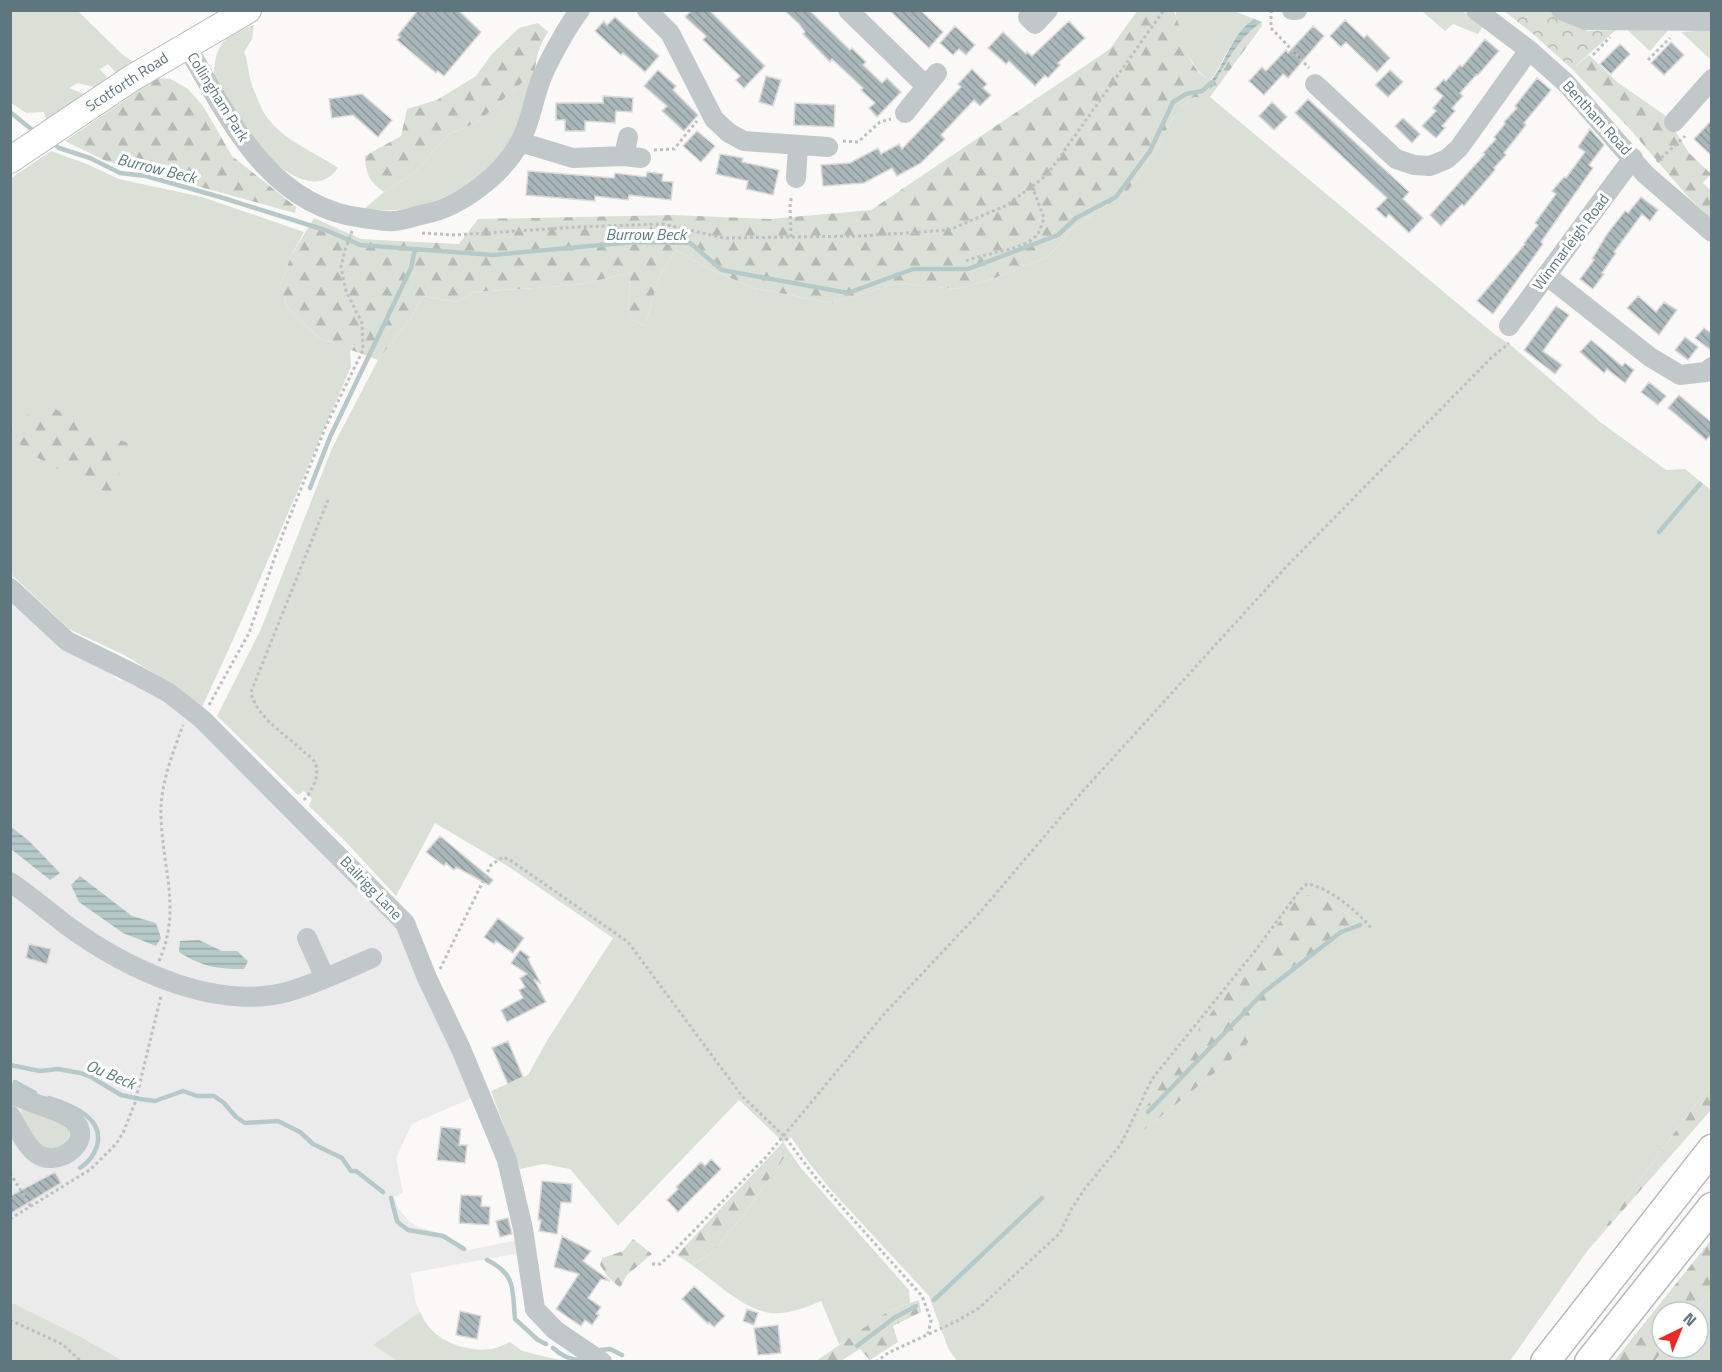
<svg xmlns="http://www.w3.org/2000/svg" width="1722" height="1372" viewBox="0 0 1722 1372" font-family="'Titillium Web',sans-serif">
<defs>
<pattern id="forest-firs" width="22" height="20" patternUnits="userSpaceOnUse" patternTransform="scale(1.5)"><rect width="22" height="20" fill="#dbe0d6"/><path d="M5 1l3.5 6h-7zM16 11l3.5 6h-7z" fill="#b5bab3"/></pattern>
<pattern id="park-crowns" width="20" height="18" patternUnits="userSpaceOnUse" patternTransform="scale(1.5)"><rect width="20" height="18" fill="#dbe0d6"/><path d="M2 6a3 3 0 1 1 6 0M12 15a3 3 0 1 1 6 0" fill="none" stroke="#b5bab3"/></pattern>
<pattern id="water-rules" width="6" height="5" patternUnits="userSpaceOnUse" patternTransform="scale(1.5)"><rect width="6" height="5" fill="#b6c9c9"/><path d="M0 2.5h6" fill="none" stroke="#97a8a8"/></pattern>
<pattern id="building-back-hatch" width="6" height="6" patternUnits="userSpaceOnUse" patternTransform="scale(1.5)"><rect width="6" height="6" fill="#a9b6ba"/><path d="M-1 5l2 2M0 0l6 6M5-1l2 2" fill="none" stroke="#8d999c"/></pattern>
</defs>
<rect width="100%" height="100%" fill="#faf9f7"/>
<path fill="#ebebeb" d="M10,598l98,73 6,6 6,4 9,-3 33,20 32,24 207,209 73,166 -62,27 -16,34 7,35 -9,4 4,11 11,13 9,6 28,8 22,15 49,-10 2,13 -108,20 5,31 14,26 14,10 15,6 20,4 15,-1 16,-7 12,9 41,10h-552z"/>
<path fill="#dbe0d6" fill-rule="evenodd" d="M1176,10l58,1 20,8c-22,15 -29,42 -44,62 -19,-12 -35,-48 -34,-71z
M10,11h68l45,44 12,8 -18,11 -9,-10 -8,5 8,10 -14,8 -16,-4 -9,5 18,7 -40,27 -3,-10 -18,1 -15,-10z
M1414,11h48l22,13 -6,10 -25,-10 -8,7 -22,-19z
M254,25l-2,14 -8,13c4,9 4,17 6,27 3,10 8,21 12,30 15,30 51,41 76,59 -21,30 -55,3 -74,-15 -6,-5 -14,-9 -18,-15 -13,-19 -21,-43 -32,-63 1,-32 11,-40 40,-50z
M1671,27l-21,24 -24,-22z
M1711,30v30l-30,-28z
M535,71c-7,21 -12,46 -22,66 -21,41 -72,69 -117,73 -11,1 -22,-1 -32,-1l20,-17 30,-19 35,-39 29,-12z
M1194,97h16l283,236 20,14 86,74 67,49 19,-1 26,21v596l-19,23 -104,141 -78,111h-553l-9,-13 -19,-52 -98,-106 -22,-27 -18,-26 -8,5 -44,-42 -121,126 -48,-57 -26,-5 -24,5 -29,-78 37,-16 20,-36 65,-101 -104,-71 -74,-44 -39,73 -51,-55 -36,-35 3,-7 -8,-8 -6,4 -81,-79 44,-87 71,-181 46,-88 31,-40 14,-24 35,6 16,-10 103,-7 53,-12 -2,44 17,9 14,-49 17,-27 31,18 47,20 77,15 66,-20 60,6 35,-10 55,-22 13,-13 10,-14 57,-38 24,-33 27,-51zM1321,897l37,24 -86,59 -28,69 -114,92z
M51,151l36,13 32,15 83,18 102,35 -13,24 -11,30 8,22 31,30 31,11 1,18c-50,114 -96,228 -149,340l-34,-25 -42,-26 -57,-27 -58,-55 -1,-395z
M26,1107l32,11 12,11c0,11 -5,14 -13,20l-18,-2 -19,-29 2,-8z
M789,1151l12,17 108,122 1,13 -20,7 -34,25 -17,9 -18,-43c-13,6 -35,14 -50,12 -29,-4 -55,-31 -79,-48l22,-14 30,-37z
M1711,1290v71l-56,1 10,-14h33v-36h-4z
M10,1302l65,32 48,27h-112z
M420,1312c10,27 43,41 72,37 6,-1 12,-4 18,-7l12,9 41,10h-165l-25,-16z"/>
<path fill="url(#forest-firs)" d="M1137,11h37c10,25 10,54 36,70v8c18,-26 24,-49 52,-67v4l-52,71h-16l-16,11 -27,51 -24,33 -57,38 -10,14 -13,13 -55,22 -35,10 -60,-6 -66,20 -77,-15 -47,-20 -31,-18 -17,27 -14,49 -17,-9 2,-44 -53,12 -103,7 -16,10 -35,-6 -14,24 -31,40 -59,-22 -31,-30 -8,-22 11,-30 23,-38 47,21 98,5 19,-25 194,-4 98,4 101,-9 239,-161z
M538,23l10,9c-8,13 -12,23 -13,39l-57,51 -29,12 -35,39 -30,19c-15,-10 -18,-18 -19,-36l36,-20 6,-27 30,-9 39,-24 16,-22 27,-26z
M1589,55l28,27 49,34 23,37 22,21 -8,9 8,8v27l-22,-20 -60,-70 -57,-59z
M157,78l14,1 17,10 15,17 29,50 64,51 -1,6 -189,-52 -41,-20z
M44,403l61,33 24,7 -18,55 -73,-40 -27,-20v-9z
M1305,895l16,2 37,24 -85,59 -11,38 -18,31 -115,93 32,-63 136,-180z
M1711,1086v24l-123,140 104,-141z
M783,1142l6,9 -45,63 -30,37 -22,14 -15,-10z
M633,1239l19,15 -25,21 -7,13 -12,-11 -8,-12 2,-7 21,-7z
M1711,1240v50l-17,22h-32v36h3l-10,13h-41z
M919,1300l2,12 -28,14 5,16 -28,18 -10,-11 -19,12h-25l74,-51z"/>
<path fill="url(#park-crowns)" d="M1504,11h45l24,14 15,6 28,-1 -44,39 -40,-36z"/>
<path fill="url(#water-rules)" d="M1254,19l8,3c-26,17 -36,43 -52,68 0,-10 4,-13 9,-21 10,-18 17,-38 35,-50z
M11,827l17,13 32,33 -10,7 -39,-31z
M80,876l52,40 24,7 5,15 -5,8 -33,-13 -44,-31 -8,-17z
M199,940l23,11h15l11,10 -4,8c-26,0 -42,-2 -65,-17l1,-11z"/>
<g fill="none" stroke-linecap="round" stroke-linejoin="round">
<path stroke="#b6c9c9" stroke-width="4.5" d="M10,112l26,21
M51,142l8,6 31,10 30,15 26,3 74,21 108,34 32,14 133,10 140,-13 57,1 32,27 126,23 65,-24h55l90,-34 18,-17 40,-21 34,-46 23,-49 13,-8 16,-3 10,-9
M310,488l20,-51 81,-169 4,-19
M1659,532l41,-48
M10,1065l30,6 18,-2 22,4 11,4 30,18 19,4 15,2 28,-10 14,5h17l10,7 12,14 9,6 33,-2 22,11 13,12 29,14 9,13h5l27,21
M15,1082l20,11
M49,1098c21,7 56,19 48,48 -3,10 -8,16 -17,22
M1148,1112l116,-120 77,-60 19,-7
M391,1198l6,23 3,3 8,6 35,6 21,13
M487,1260c30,15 25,29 28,59l23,21 8,4
M934,1300l108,-102
M857,1346l37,-28 22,-12
M553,1348c9,8 19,14 31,11
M600,1350l10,-1 12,6"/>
</g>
<path fill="url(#building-back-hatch)" stroke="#dcdbda" stroke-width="1.5" d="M418,10h40l23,22 -37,44 -6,-5 -2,2 -39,-33 3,-3 -2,-2z
M692,10h17l56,56 -21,22 -8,-8 4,-4 -37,-36 3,-4 -21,-19z
M784,10h25l41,40 2,-2 14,14 -3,3 19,18 5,-5 14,14 -24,25 -8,-9 6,-5 -14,-13 2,-2 -31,-29 -2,3 -27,-28 2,-2 -6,-8z
M889,10h31l23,22 -14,16z
M615,17l44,39 -14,16 -22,-19 -2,2 -26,-24 9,-10 3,4z
M1345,20l19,18 3,-3 23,23 -13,14 -31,-30 -5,5 -11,-11z
M1069,21l16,17 -27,25 2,2 -12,13 -3,-3 -10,11 -26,-25 -3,3 -18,-16 15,-16 23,22 1,-2 5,4z
M955,26l20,19 -9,10 -7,-6 -6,6 -13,-12z
M1313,26l11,10 -36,42 -5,-4 -19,21 -15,-14 13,-14 4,4 20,-21 2,3z
M1485,39l14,12 -21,24 -1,-1 -17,19 3,3 -11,12 3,3 -13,15 3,2 -9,10 -14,-12 14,-15 -3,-3 10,-12 -8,-7 9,-10 2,2 14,-16 2,2z
M1671,42l13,13 -20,20 -13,-12z
M1620,44l10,10 -19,20 -11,-10z
M972,69l15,15 -4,4 8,7 -11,11 -6,-6 -33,35 4,4 -24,24 -24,13 -5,-8 -28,15 -41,3 -2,-21 29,-2 28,-15 3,6 18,-10 3,5 59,-62 -3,-3z
M658,70l18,16 -3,4 25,25 -14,16 -22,-20 5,-5 -23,-20z
M1390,70l13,12 -15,15 -13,-12z
M766,76l15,4 -8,26 -14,-4z
M1537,78l14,12 -27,33 2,2 -22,28 2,2 -12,13 1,2 -31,36 -2,-2 -21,22 -11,-11 55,-61 -2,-1 13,-14 -2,-2 11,-13 -1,-2 13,-14 -2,-2z
M362,94l30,26 -14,17 -25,-22 -21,3 -3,-19z
M603,96l30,2 -1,14 -16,-1 -1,12 -30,-2v10h-20v-11h-9v-17h47z
M1308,99l101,93 -6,7 20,19 -14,15 -20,-19 -3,4 -10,-9 11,-11 -92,-85z
M1272,102l15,15 -13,13 -15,-14z
M795,103l40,2 -1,22 -40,-2z
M1403,118l17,16 -8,9 -17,-17z
M1712,120v36l-18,-17z
M1590,129l14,16 -15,20 4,3 -52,74 2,2 -50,70 -16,-13 48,-57 -1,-1 14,-18 -3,-2 21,-29 -4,-3 12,-14 2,1 19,-26 -7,-5z
M697,131l18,15 -14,16 -18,-16z
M720,154l23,4 -1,4 37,8 -6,25 -27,-6 2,-8 -32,-7z
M528,171l86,7 1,-5 31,4 1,-5 16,2 -1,7 11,1 -2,18 -42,-5 -1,5 -33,-4v5l-69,-6z
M1641,197l17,13 -8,11 -8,-7 -28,38 2,1 -14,20 2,1 -11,15 -13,-10 14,-19 -2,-1 15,-25 18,-23 3,2z
M1638,296l18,16 8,-10 13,8 -18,25 -32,-27z
M1556,306l13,9 -26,36 19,14 -7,9 -31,-24z
M1704,328l8,6v17l-17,-13z
M1685,337l13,10 -10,13 -13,-10z
M1591,340l31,26 3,-3 9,7 -9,13 -18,-14 -3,4 -24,-21z
M1649,382l17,14 -8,9 -17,-13z
M1679,395l33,28v11l-6,6 -38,-32z
M440,836l53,44 -4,5 -33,-18 -2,3 -8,-7 -2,3 -18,-14z
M498,918l26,20 -11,15 -17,-12 -2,3 -10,-7z
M29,944l22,5 -4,15 -21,-6z
M520,950l10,7 -2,2 13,25 -7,-5 12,23 -39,20 -6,-12 22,-12 -4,-8 6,-3 -5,-9 7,-4 -16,-11z
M508,1041l15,36 -15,7 -16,-36z
M441,1127l20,2 -2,16h8l-2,18 -28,-3z
M711,1159l10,10 -43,43 -11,-12 11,-11 -2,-2 25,-25 4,4z
M55,1172l6,11 -51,31v-18z
M542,1181l30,3 -1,19 -10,-1 -4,32 -18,-3 2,-11h-3z
M461,1195l21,1 -1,10 9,1 -1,18 -30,-2z
M508,1218l4,16 -12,3 -4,-16z
M562,1236l29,15 -8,10 27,20 -9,-2 -13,19 13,9 -5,7 3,1 -7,10 -7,-5 -4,6 -25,-17 23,-35 -25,-7z
M694,1286l31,30 -11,11 -5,-5 -1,2 -26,-25z
M747,1309l11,4 -4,12 -11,-4z
M460,1311l21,5 -4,23 -21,-4z
M778,1325l3,28 -23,2 -4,-27z"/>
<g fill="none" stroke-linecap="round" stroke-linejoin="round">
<defs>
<path id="major" d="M10,160l122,-82 116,-68"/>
<path id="highway" d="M1545,1362l167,-213
M1589,1362l123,-155"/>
</defs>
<use href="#major" stroke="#b4bcbe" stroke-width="28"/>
<use href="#highway" stroke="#b4bbbd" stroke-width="31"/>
<path stroke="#bbc0c2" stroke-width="3" stroke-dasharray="3 3" stroke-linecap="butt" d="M1271,10v18l38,40
M1593,55l17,-18
M1648,60l22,-22
M843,141l15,1 22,-20 11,-3
M654,150l20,-1 23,-28
M1657,162l28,-26
M422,233l33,2 123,-8 85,-3 61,14 138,-2 87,-6 58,-25 40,-30 117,-165
M791,237l-1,-33 2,-9
M966,261c21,-9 56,-10 71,-26 3,-4 5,-11 7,-17l-12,-32
M209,705l40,-72 33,-97 44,-110 37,-76 -1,-27 -16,-32 -5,-24 4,-17 7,-19
M304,800c8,-9 18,-26 10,-39 -2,-3 -7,-7 -10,-9 -19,-18 -48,-35 -53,-60l77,-192
M159,961c23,-51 3,-94 2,-146 -1,-31 12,-62 22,-90
M440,969l51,-104 12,-8 7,3 118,82 114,154 42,40 32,42 106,118 9,24 -3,14
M10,1173l21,34
M10,1219l81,-50 25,-25 7,-11 12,-30 26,-107
M652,1264h8l8,-7 98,-100 119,-144 96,-102 102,-120 204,-225 205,-209 17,-14
M10,1320l52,24 20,18
M876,1362l12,-9 71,-33 20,-12 81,-75 12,-25 12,-18 37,-46 31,-65 103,-128 45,-61 7,-6c22,3 51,28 65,45"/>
<path stroke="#c0c8ca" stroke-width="20" d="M647,10l23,23 44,86 15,14 15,8 84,6
M848,10l78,76
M1292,10h5
M1476,10l53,40 37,33 79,91 67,58
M1561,10l25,10 126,1
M1028,17l7,7 13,-14
M186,45c42,72 83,162 177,173 10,1 21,4 31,3 11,-1 21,-5 31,-7 36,-7 78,-40 95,-72 10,-18 13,-41 20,-60 6,-17 28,-57 40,-72
M1315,84l81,75 18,6 16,1 17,-7 12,-11 70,-98
M905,113l32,-40
M1674,122l38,-43
M520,142l53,16 51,-2 17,2
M624,156l4,-19
M796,178l2,-32
M1546,275l104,82 30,18 26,-3 6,-5
M1509,326l124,-168
M10,588l57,53 71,35 31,17 33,26 203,204 22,55 34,71 46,111 16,69 12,80 20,21 47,32
M10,882c21,14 39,30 59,45 58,42 145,84 218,65 29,-8 57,-22 85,-34
M307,938l18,40
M10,1093c17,10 54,17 65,29 19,21 -19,46 -38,32 -12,-8 -19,-27 -27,-39"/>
<use href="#major" stroke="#fff" stroke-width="26"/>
<use href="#highway" stroke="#fff" stroke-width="28"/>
</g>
<g text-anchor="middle" stroke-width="6" stroke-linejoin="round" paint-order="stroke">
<g font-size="15" fill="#5e777e" stroke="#fff">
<text transform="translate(127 82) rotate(-33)" y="5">Scotforth Road</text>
<text transform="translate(218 97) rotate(58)" y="5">Collingham Park</text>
<text transform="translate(1597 118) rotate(48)" y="5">Bentham Road</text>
<text transform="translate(1571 242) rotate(-53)" y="5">Winmarleigh Road</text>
<text transform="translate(371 888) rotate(46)" y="5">Bailrigg Lane</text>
</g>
<g font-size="16" font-style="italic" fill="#5e7c7d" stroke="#fff">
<text transform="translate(157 168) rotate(14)" y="6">Burrow Beck</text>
<text x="646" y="240">Burrow Beck</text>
<text transform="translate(111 1074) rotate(23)" y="6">Ou Beck</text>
</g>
</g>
<rect width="1722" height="1372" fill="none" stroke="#5e777e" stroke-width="24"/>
<g transform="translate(1680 1330) rotate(43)"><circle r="28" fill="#ffffff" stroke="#bfc9cb" stroke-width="1.5"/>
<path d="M0-4.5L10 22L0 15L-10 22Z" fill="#ec2925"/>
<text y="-9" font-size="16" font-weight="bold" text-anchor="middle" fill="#5e777e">N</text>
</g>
</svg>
